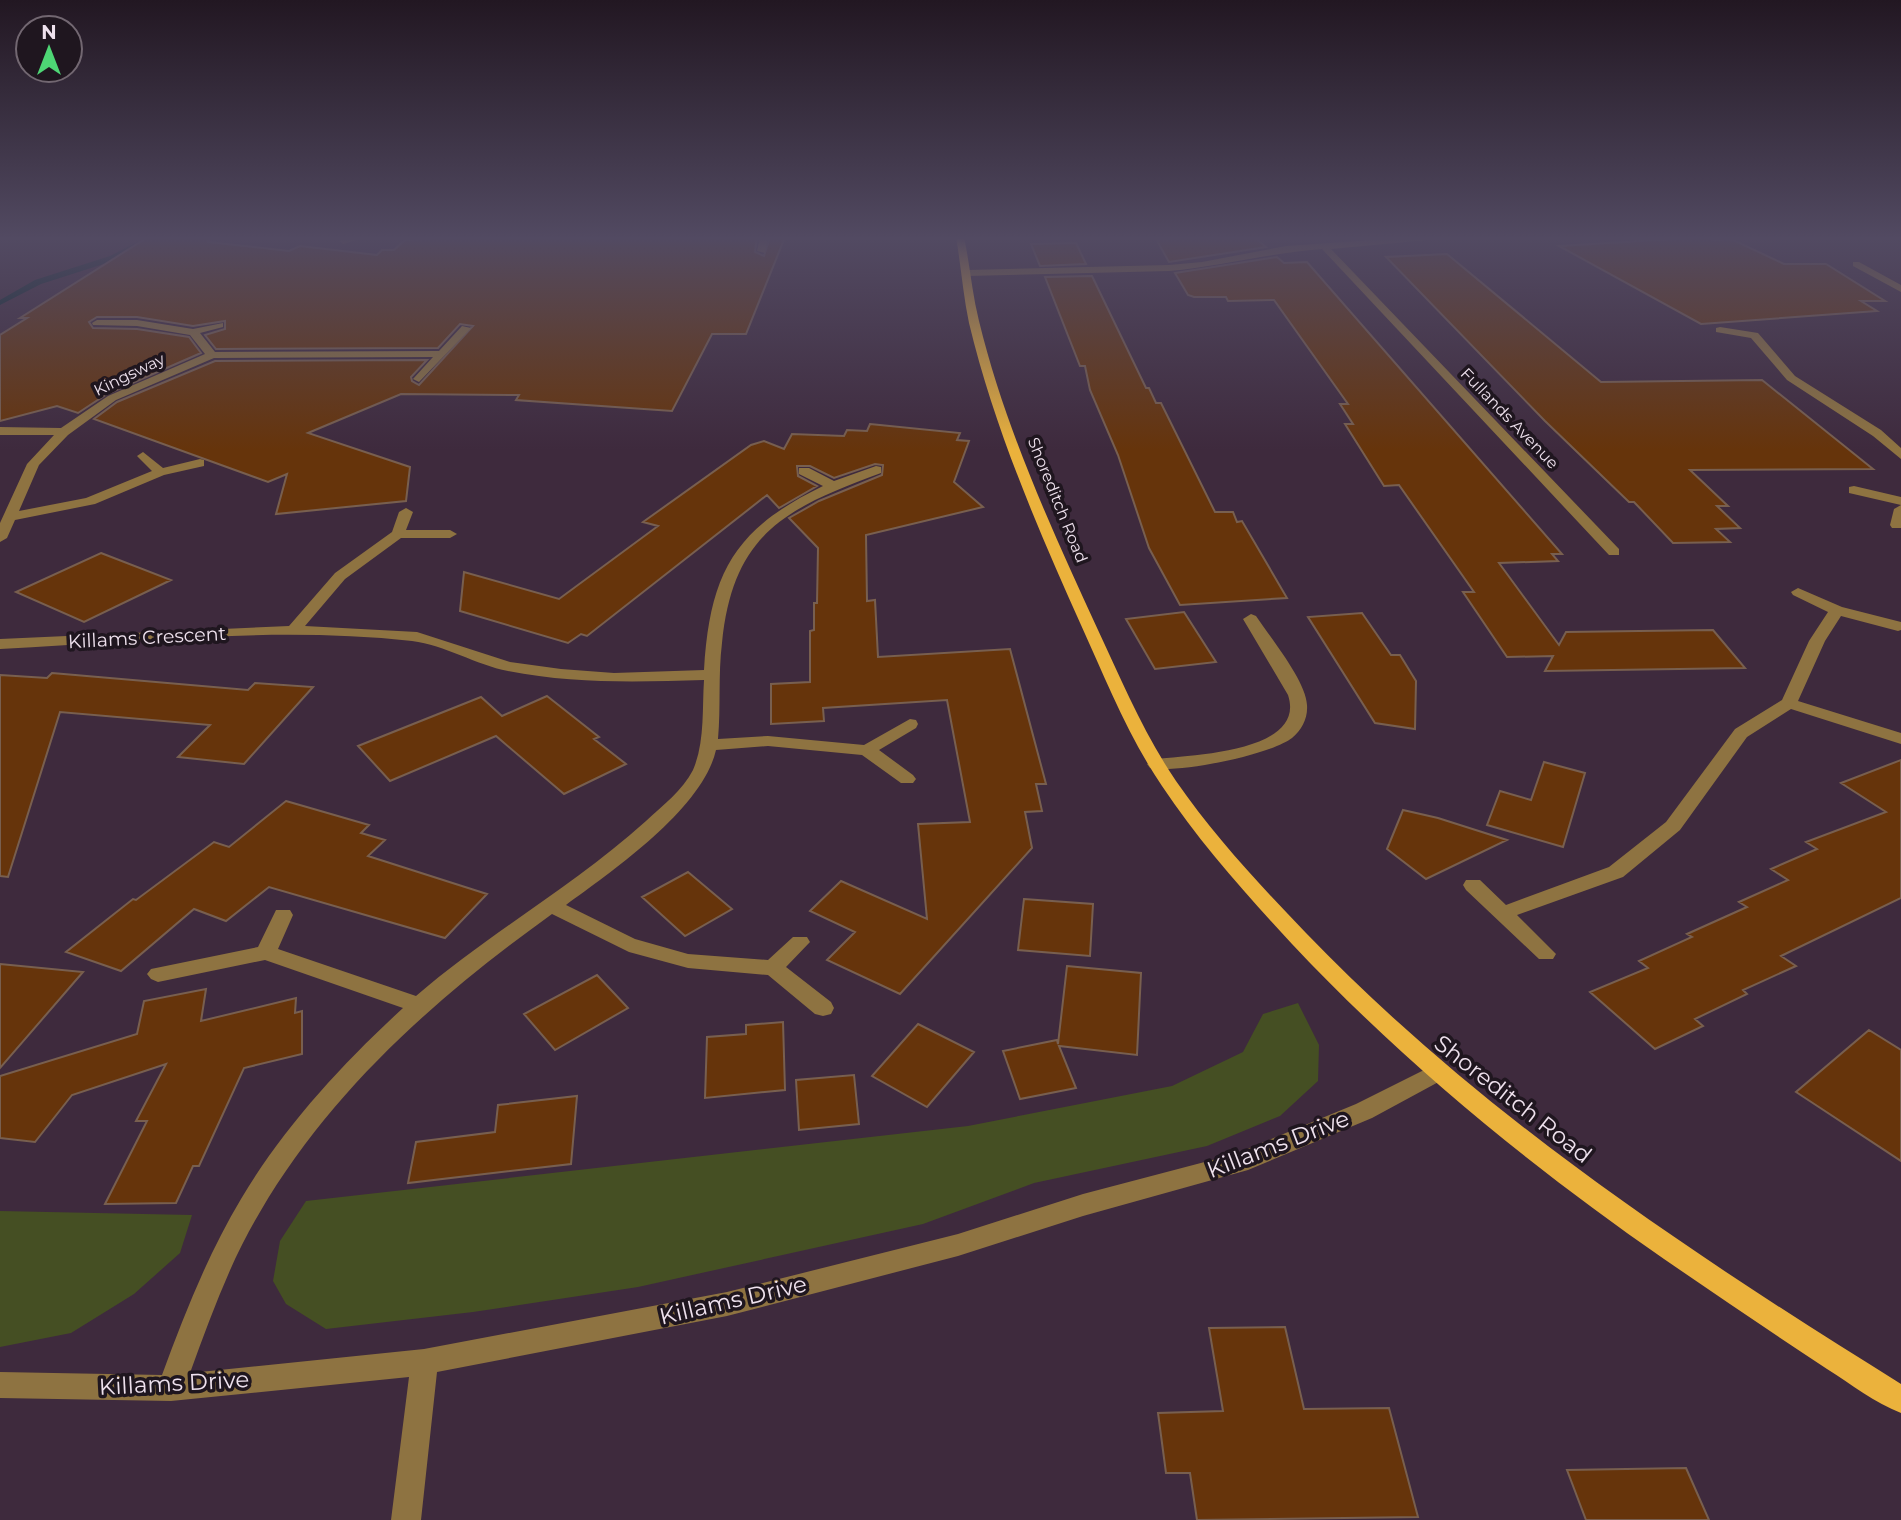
<svg xmlns="http://www.w3.org/2000/svg" width="1901" height="1520" viewBox="0 0 1901 1520" font-family="Montserrat,sans-serif">
<rect width="100%" height="100%" fill="#3e2a3d"/>
<path fill="#454f23" d="M1298,1003l21,42 -1,36 -38,35 -73,30 -173,37 -111,41 -285,63 -165,25 -147,17 -40,-25 -13,-23 7,-40 26,-40 662,-75 204,-40 71,-34 20,-38z
M0,1211l192,4 -12,38 -46,41 -63,39 -71,14z"/>
<g fill="none" stroke-linecap="round" stroke-linejoin="round">
<path fill="#00262b" fill-rule="evenodd" d="M137,242l7,2 -28,16 -75,24 -41,21v-5l35,-20 75,-24z"/>
</g>
<path fill="#66340b" stroke="#785f4f" stroke-width="2" d="M148,237h63l-3,5 81,9 11,-5 77,9 5,-5h12l11,-10 44,-3h308l-2,15 9,4 6,-19h15l-39,97h-34l-40,77 -156,-11 3,-5 -118,-1 -93,39 102,34 -4,34 -130,13 11,-40 -19,8 -174,-63 23,-17 98,-41 212,-1 -16,17 1,4 7,4 54,-59 -13,-2 -22,24 -222,1 -11,-14 20,-6v-8l-32,5 -56,-9h-40l-8,5 4,6 44,1 52,8 12,16 -94,41 -29,19 -21,-7 -57,15v-86l27,-17h-7z
M1206,237h48l12,10 -97,15 -13,-23z
M1707,237l7,3 17,-1 53,25h42l59,37h-24l16,10 -176,13 -142,-78z
M1076,243l10,21 -46,2 -9,-22z
M1447,254l154,128 161,-2 111,89 -183,1 38,36h-11l23,22 -24,1 14,13 -57,1 -39,-41h-5l-84,-81 -159,-164z
M1277,257l7,6 23,-1 255,292h-10l6,7 -59,2 60,82 7,-13 147,-2 32,38 -200,3 8,-15 -46,1 -44,-65h11l-75,-107 -15,1 -39,-62h8l-13,-20h8l-74,-104 -46,1 -2,-4h-32l-6,-2 -13,-22z
M1092,276l54,112h3l7,15h5l54,109h18l4,10 5,-1 45,77 -107,7 -31,-57 -31,-93 -28,-65 -5,-24h-5l-35,-89z
M870,424l90,9 -3,7 12,1 -15,41 29,25 -117,28 1,66 8,-1 3,57 132,-8 36,135h-10l6,27 -17,1 7,36 -132,146 -73,-34 28,-28 -45,-21 31,-30 86,38 -9,-95 52,-2 -23,-122 -124,8 1,13 -53,3v-40l39,-2v-51l4,-1v-27h3l1,-55 -29,-30 30,-17 63,-26 1,-10 -8,-1 -41,14 -24,-12h-13l1,10 19,10 -38,22 -12,-13 -180,141 -6,-2 -13,9 -108,-32 4,-39 95,27 99,-73 -15,-4 108,-77 13,-4 20,8 8,-15 52,2 3,-6 20,1z
M101,553l70,27 -87,42 -68,-30z
M1184,612l32,50 -61,7 -29,-50z
M1362,613l29,42h9l16,26 -1,48 -40,-6 -67,-106z
M52,673l196,17 7,-7 58,4 -69,77 -66,-7 32,-32 -150,-13 -52,165 -8,-1v-201l47,3z
M547,696l52,41 -5,2 32,25 -62,30 -68,-58 -106,45 -32,-35 123,-49 21,19z
M1901,760v138l-120,58 15,10 -53,24 4,4 -52,25 8,7 -48,23 -65,-57 58,-24 -9,-7 53,-24 -5,-3 60,-27 -8,-5 49,-22 -17,-11 46,-20 -11,-7 80,-30 -45,-29z
M1544,762l41,11 -22,74 -76,-22 13,-34 31,9z
M286,801l83,24 -8,8 24,7 -17,16 119,38 -42,44 -176,-51 -43,34 -32,-12 -73,62 -55,-19 67,-53 3,1 78,-58 15,5z
M1403,810l35,8 69,22 -81,39 -39,-30z
M688,872l44,37 -47,27 -43,-39z
M1024,899l69,5 -3,52 -72,-6z
M0,964l83,8 -83,96z
M1067,966l74,7 -4,82 -78,-9 17,42 -56,11 -17,-48 54,-11 1,4z
M597,975l31,33 -73,42 -31,-36z
M206,989l-5,32 95,-23 -1,15 7,-2v43l-58,14 -45,98h-6l-17,37 -71,1 42,-83h-11l30,-57 -94,31 -37,47 -35,-4v-62l137,-42 7,-33z
M783,1022l2,68 -80,8 2,-61 39,-3v-9z
M918,1024l56,28 -47,55 -55,-31z
M1869,1030l32,20v111l-105,-69z
M854,1075l5,49 -60,6 -3,-50z
M577,1096l-6,68 -163,19 8,-41 79,-10 3,-27z
M1285,1327l19,82 85,-1 29,109 -221,3 -7,-47h-24l-8,-60 65,-2 -14,-83z
M1686,1468l23,52h-123l-19,-50z"/>
<g fill="none" stroke-linecap="round" stroke-linejoin="round">
<path fill="#8e7341" fill-rule="evenodd" d="M349,237h18l-24,7 -4,-3z
M760,237h8l-3,16 -8,-2z
M1416,237h44l-129,12 288,300v6h-10l-287,-306c-52,4 -101,17 -153,22l-202,5 -5,-3 5,-3 202,-5 33,-3 84,-16z
M1853,262h6l42,23v7l-48,-26z
M97,320h40l56,9 30,-6v4l-23,6 15,19 224,-1 23,-25 9,2 -52,54 -6,-3 20,-22 -219,1 -98,42 -48,35 -29,30 -20,46 67,-13 66,-27 -15,-15 6,-4 20,16 37,-9 4,1v6l-40,9 -69,29 -80,16 -8,18 -7,4v-19l27,-59 27,-29h-54v-8l61,1 47,-32 97,-42 -15,-19 -53,-9 -44,-1 -1,-2z
M1720,327l38,6 37,43 86,54 20,18v11l-28,-23 -86,-56 -36,-42 -35,-6v-4z
M876,466l5,1v6c-95,35 -148,60 -159,170 -4,32 -1,64 -4,96l50,-3 96,9 46,-26 6,1 2,4 -2,4 -37,22 34,25 3,4 -3,4h-12l-39,-28 -94,-9 -52,4c-13,58 -102,120 -150,155l69,34 53,15 80,6 25,-23h14l3,5 -24,25 45,35 3,6 -3,6 -8,2 -8,-2 -47,-39 -80,-7 -59,-16 -77,-38c-114,82 -220,175 -292,298 -30,50 -50,106 -70,161l234,-24 303,-57 231,-58 125,-40 152,-40 121,-50 80,-40 8,3 3,6 -3,6 -72,39 -124,52 -165,46 -125,40 -231,60 -290,56 -16,148h-30l18,-143 -238,24 -171,-3v-26l162,3c22,-60 46,-121 79,-176 42,-71 101,-135 162,-191l-138,-48 -107,22 -7,-3 -4,-5 4,-5 107,-22 18,-37h14l3,5 -15,34 138,47c73,-63 158,-110 230,-175 16,-15 37,-31 47,-51 12,-28 9,-60 11,-90 -66,2 -131,4 -196,-9 -32,-6 -63,-26 -96,-30 -136,-15 -275,1 -412,8v-10l289,-13 46,-53 57,-41 7,-20 7,-4 7,4 -7,18h44l7,4 -7,4h-49l-56,41 -40,47 112,6 93,30 51,7 53,4 90,-3c6,-97 30,-141 119,-184l-24,-12v-6h10l25,13z
M1854,486l47,11v8l-52,-12v-6z
M1901,505v23h-9l-2,-3 4,-16z
M1798,588l44,19 59,15v8l-3,1 -57,-15 -16,25 -27,60 103,32v11l-110,-35 -44,28 -67,93 -57,47 -106,38 39,39 -3,5h-14l-73,-69 -3,-5 3,-5h14l26,25 103,-38 57,-45 69,-93 47,-29 27,-59 19,-29 -35,-17 -2,-3z
M1251,614l5,2c14,21 50,65 51,89 1,13 -5,25 -15,33 -22,17 -116,36 -142,30l-3,-4 9,-5c36,-4 151,-7 132,-64l-45,-76z"/>
<path fill="#ebb23c" fill-rule="evenodd" d="M956,237h8c6,28 8,56 15,84 26,107 73,209 119,309 24,51 46,104 78,151 38,55 84,104 130,152 174,181 383,319 595,451v29c-26,-10 -50,-29 -74,-44 -55,-36 -109,-73 -163,-110 -134,-93 -260,-196 -372,-315 -46,-50 -92,-101 -130,-158 -34,-50 -56,-106 -81,-161 -44,-98 -87,-198 -112,-302 -6,-29 -8,-57 -13,-86z"/>
</g>
<linearGradient id="sky" x2="0" y2="1"><stop stop-color="#221722"/><stop offset="0.53" stop-color="#524a62"/><stop offset="1" stop-color="#524a62" stop-opacity="0"/></linearGradient>
<rect width="1901" height="450" fill="url(#sky)"/>
<g text-anchor="middle" stroke-width="7" stroke-linejoin="round" paint-order="stroke">
<g font-size="16" fill="#eee1ed" stroke="#1f161f">
<text transform="translate(129 374) rotate(-26)" y="6">Kingsway</text>
<text transform="translate(1510 418) rotate(46)" y="6">Fullands Avenue</text>
<text transform="translate(1058 500) rotate(68)" y="6">Shoreditch Road</text>
</g>
<g font-size="19" fill="#eee1ed" stroke="#1f161f">
<text transform="translate(147 637) rotate(-3)" y="7">Killams Crescent</text>
</g>
<g font-size="23" fill="#eee1ed" stroke="#1f161f">
<text transform="translate(1513 1099) rotate(38)" y="8">Shoreditch Road</text>
<text transform="translate(1278 1144) rotate(-21)" y="8">Killams Drive</text>
<text transform="translate(733 1300) rotate(-13)" y="8">Killams Drive</text>
<text transform="translate(174 1383) rotate(-3)" y="8">Killams Drive</text>
</g>
</g>
<g transform="translate(49 49)"><circle r="33" fill="#1f161f" stroke="#726771" stroke-width="2"/>
<path d="M0-5L12 26L0 18L-12 26Z" fill="#4ed675"/>
<text y="-10" font-size="19" font-weight="bold" text-anchor="middle" fill="#eee1ed">N</text>
</g>
</svg>
